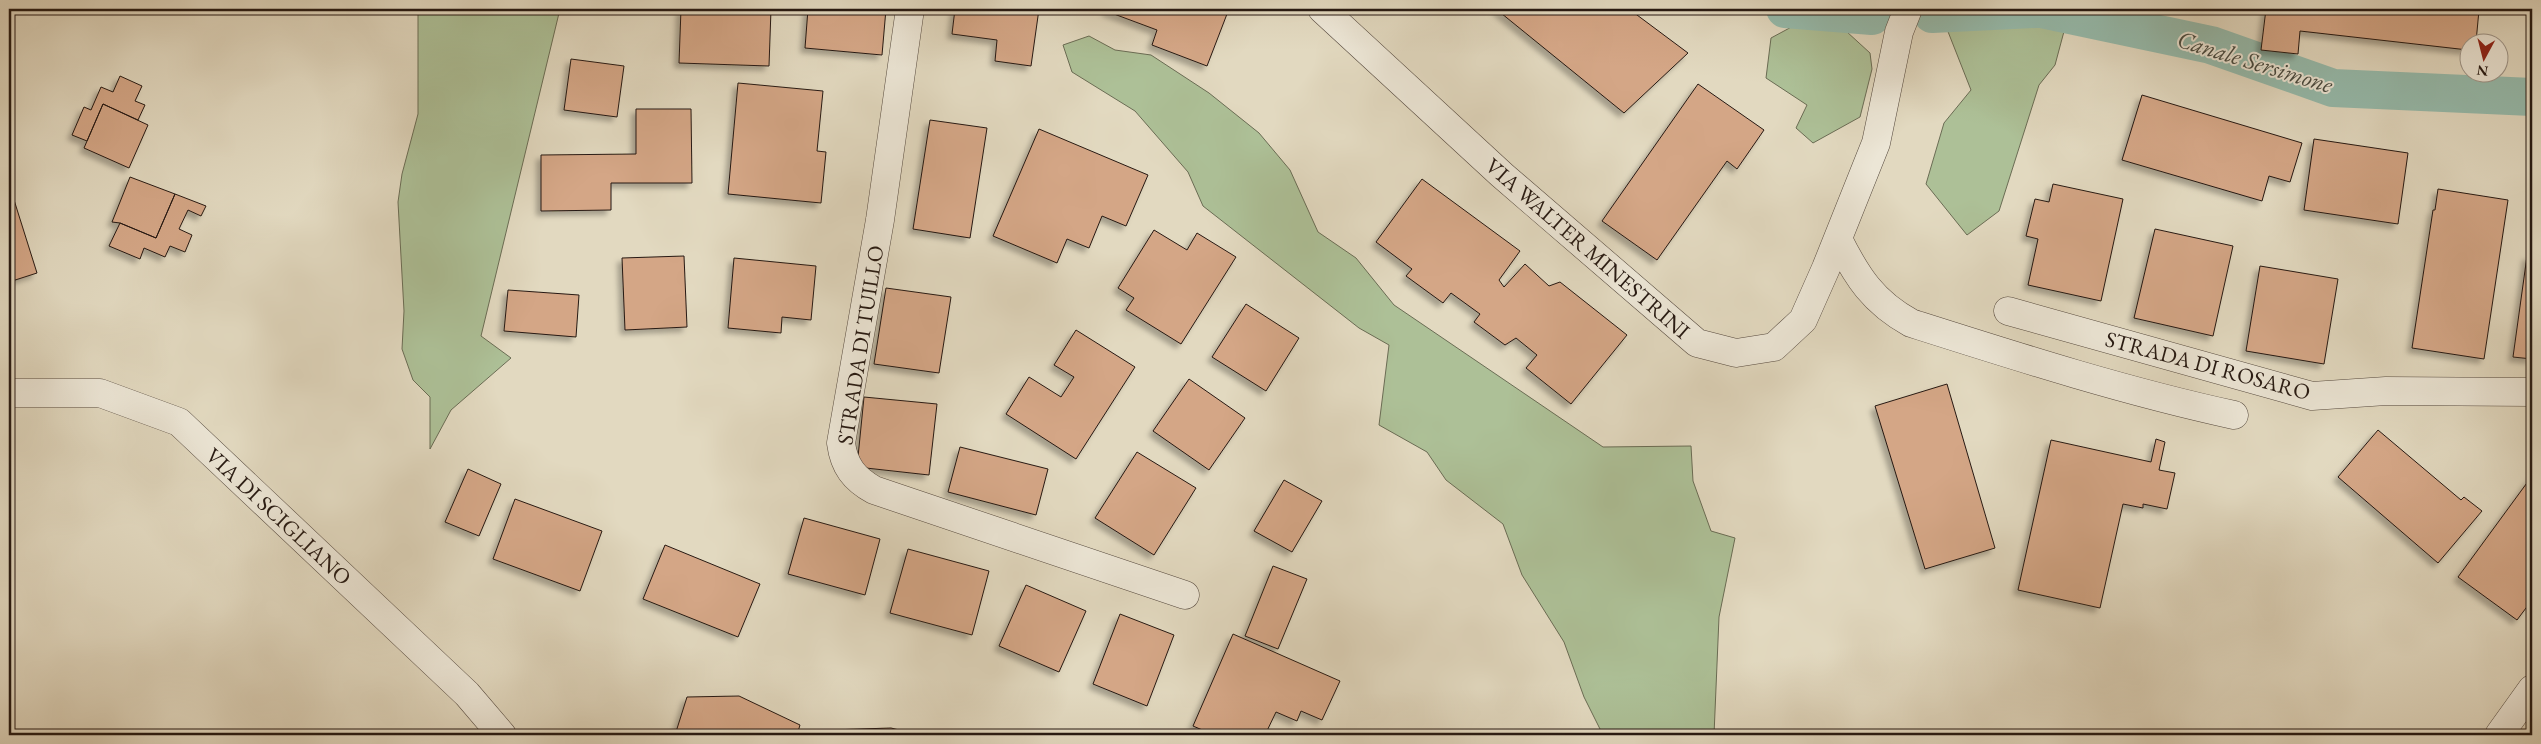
<svg xmlns="http://www.w3.org/2000/svg" width="2541" height="744" viewBox="0 0 2541 744" font-family="'EB Garamond',serif">
<defs>
<filter id="shadow"><feDropShadow dx="-4.5" dy="4.5" stdDeviation="2.5" flood-color="#0004"/></filter>
</defs>
<rect width="100%" height="100%" fill="#e2d9c0"/>
<filter id="stains"><feTurbulence type="fractalNoise" baseFrequency=".004" numOctaves="4"/><feColorMatrix values="0 0 0 0 .2 0 0 0 0 .09 0 0 0 0 .02 0 0 0 .5 -.17"/></filter>
<radialGradient id="worn" r=".72"><stop offset=".6" stop-color="#630" stop-opacity="0"/><stop offset="1" stop-color="#630" stop-opacity=".3"/></radialGradient>
<path fill="#adc097" stroke="#6a6c54" d="M418,9h142l-79,327 30,22 -60,52 -21,39v-52l-17,-17 -11,-31 2,-38 -6,-109 4,-28 16,-60z
M1950,9h120l-15,56 -16,20 -40,126 -32,24 -41,-51 18,-61 27,-33 -28,-71z
M1823,10l47,43 2,16 -12,48 -47,26 -17,-15 11,-23 -41,-27 5,-40z
M1089,36l26,14 36,5 58,38 50,40 31,37 28,62 38,26 38,47 209,142 88,-1 2,35 18,50 24,7 -16,79 -5,118h-111l-19,-38 -20,-55 -42,-67 -19,-51 -57,-44 -19,-28 -48,-27 10,-80 -30,-17 -156,-122 -15,-34 -53,-61 -63,-39 -9,-27z"/>
<g fill="none" stroke-linecap="round" stroke-linejoin="round">
<path stroke="#96bbac" stroke-width="38" d="M1785,9l87,7
M2041,9l170,36 122,43 199,9
M1932,14l104,-5"/>
</g>
<path fill="#d4a686" stroke="#261912" filter="url(#shadow)" d="M681,9h90l-2,57 -90,-3z
M808,9h78l-4,46 -77,-7z
M955,9h84l-8,57 -36,-5 2,-21 -45,-6z
M1107,9h107l13,5 -20,52 -55,-21 5,-15 -51,-19z
M1496,9h133l59,44 -64,60z
M2266,9h203l10,1 -3,32h-8v8l-168,-19 -2,23 -37,-4z
M571,59l53,7 -7,51 -53,-7z
M120,76l22,10 -7,15 10,4 -7,15 -35,-16 -16,37 -15,-6 12,-28 7,3 10,-23 12,5z
M738,83l85,8 -6,60 9,1 -5,51 -93,-9z
M1698,84l66,46 -27,39 -10,-8 -70,99 -55,-39z
M2142,95l160,48 -12,39 -21,-6 -7,25 -140,-41z
M103,104l45,21 -19,43 -45,-20z
M636,109h55l1,74h-81v27l-70,1v-56l95,-1z
M930,120l57,8 -17,110 -57,-9z
M1039,129l109,46 -22,51 -24,-10 -13,32 -22,-9 -10,24 -64,-27z
M2314,139l94,14 -10,71 -94,-14z
M130,177l45,17 -19,44 -36,-15 -8,-1z
M1422,179l98,72 -21,29 5,7 21,-23 24,22 11,-4 67,53 -56,69 -45,-36 11,-13 -21,-17 -11,7 -31,-23 6,-8 -29,-21 -8,10 -37,-27 6,-7 -36,-27z
M9,184l28,89 -28,9z
M2053,184l70,15 -22,102 -73,-16 10,-46 -12,-3 9,-37 14,3z
M2438,189l70,11 -24,159 -72,-11 21,-138h2z
M175,194l31,12 -5,10 -13,-6 -9,19 13,6 -7,17 -15,-6 -5,11 -21,-9 -4,11 -31,-13 11,-23 36,15z
M2155,229l78,17 -20,90 -79,-18z
M1154,230l33,20 10,-17 39,24 -55,87 -55,-34 8,-12 -16,-10z
M684,256l3,71 -62,3 -3,-72z
M2527,256h5v103l-19,-2z
M734,258l82,8 -5,54 -29,-3 -1,16 -53,-5z
M2260,266l78,13 -14,85 -78,-13z
M886,288l65,9 -12,76 -65,-9z
M508,290l71,5 -3,42 -72,-6z
M1246,304l53,34 -33,53 -54,-34z
M1076,330l59,37 -59,92 -70,-45 23,-37 32,20 13,-20 -20,-12z
M1189,379l56,39 -36,52 -56,-39z
M1947,384l48,164 -70,21 -50,-163z
M864,397l73,7 -8,71 -72,-8z
M2378,430l83,70 3,-3 18,14 -44,52 -100,-86z
M2156,439l9,3 -6,28 16,3 -8,36 -24,-5v4l-20,-4 -23,104 -82,-18 33,-150 100,22z
M960,447l88,22 -12,46 -88,-23z
M1137,452l59,36 -42,67 -59,-37z
M468,469l33,15 -22,52 -34,-14z
M2532,476v124l-15,20 -59,-43z
M1284,480l38,21 -30,51 -38,-21z
M515,499l87,32 -22,60 -87,-32z
M804,518l76,21 -15,56 -77,-21z
M665,545l95,39 -22,53 -95,-38z
M908,549l81,22 -17,64 -82,-22z
M1273,566l34,13 -29,70 -33,-13z
M1026,585l60,26 -27,61 -60,-26z
M1120,614l54,21 -27,71 -54,-22z
M1233,634l107,47 -18,39 -21,-9 -4,10 -21,-9 -11,23h-51l-21,-9z
M739,696l61,29 -3,10h-122l12,-38z
M891,728l28,7h-89v-5z"/>
<g fill="none" stroke-linecap="round" stroke-linejoin="round">
<defs>
<path id="minor" d="M910,9l-30,211 -39,223c3,23 13,36 33,47l311,105
M1322,9l180,166 195,168 39,10 38,-6 29,-27 23,-52 50,-125 23,-111 9,-23
M1838,239c19,38 35,63 73,84 107,34 213,68 323,92
M2008,311l304,85 74,-5 146,1
M9,393h91l79,29 288,272 35,41
M2499,735l33,-46"/>
</defs>
<use href="#minor" stroke="#55493e" stroke-width="29"/>
<use href="#minor" stroke="#ece6d6" stroke-width="28"/>
</g>
<g text-anchor="middle" stroke-width="4" stroke-linejoin="round" paint-order="stroke">
<g font-size="22" fill="#261912" stroke="#ece6d6">
<text transform="translate(1588 248) rotate(41)" y="8">VIA WALTER MINESTRINI</text>
<text transform="translate(860 345) rotate(-81)" y="8">STRADA DI TUILLO</text>
<text transform="translate(2208 365) rotate(15)" y="8">STRADA DI ROSARO</text>
<text transform="translate(279 516) rotate(43)" y="8">VIA DI SCIGLIANO</text>
</g>
<g font-size="24" font-style="italic" fill="#484a40" stroke="#ece6d6">
<text transform="translate(2255 62) rotate(17)" y="8">Canale Sersimone</text>
</g>
</g>
<rect width="2541" height="744" fill="none" stroke="#e2d9c0" stroke-width="30"/>
<rect x="10" y="10" width="2521" height="724" fill="none" stroke="#261912" stroke-width="2.5"/>
<rect x="15" y="15" width="2511" height="714" fill="none" stroke="#261912"/>
<g transform="translate(2484 58) rotate(187)"><circle r="24" fill="#ece6d6" stroke="#9d9488"/>
<path d="M0-4L9 19L0 12L-9 19Z" fill="#8f2418"/>
<text y="-8" font-size="14" font-weight="bold" text-anchor="middle" fill="#261912">N</text>
</g>
<rect width="100%" height="100%" filter="url(#stains)"/>
<rect width="100%" height="100%" fill="url(#worn)"/>
</svg>
